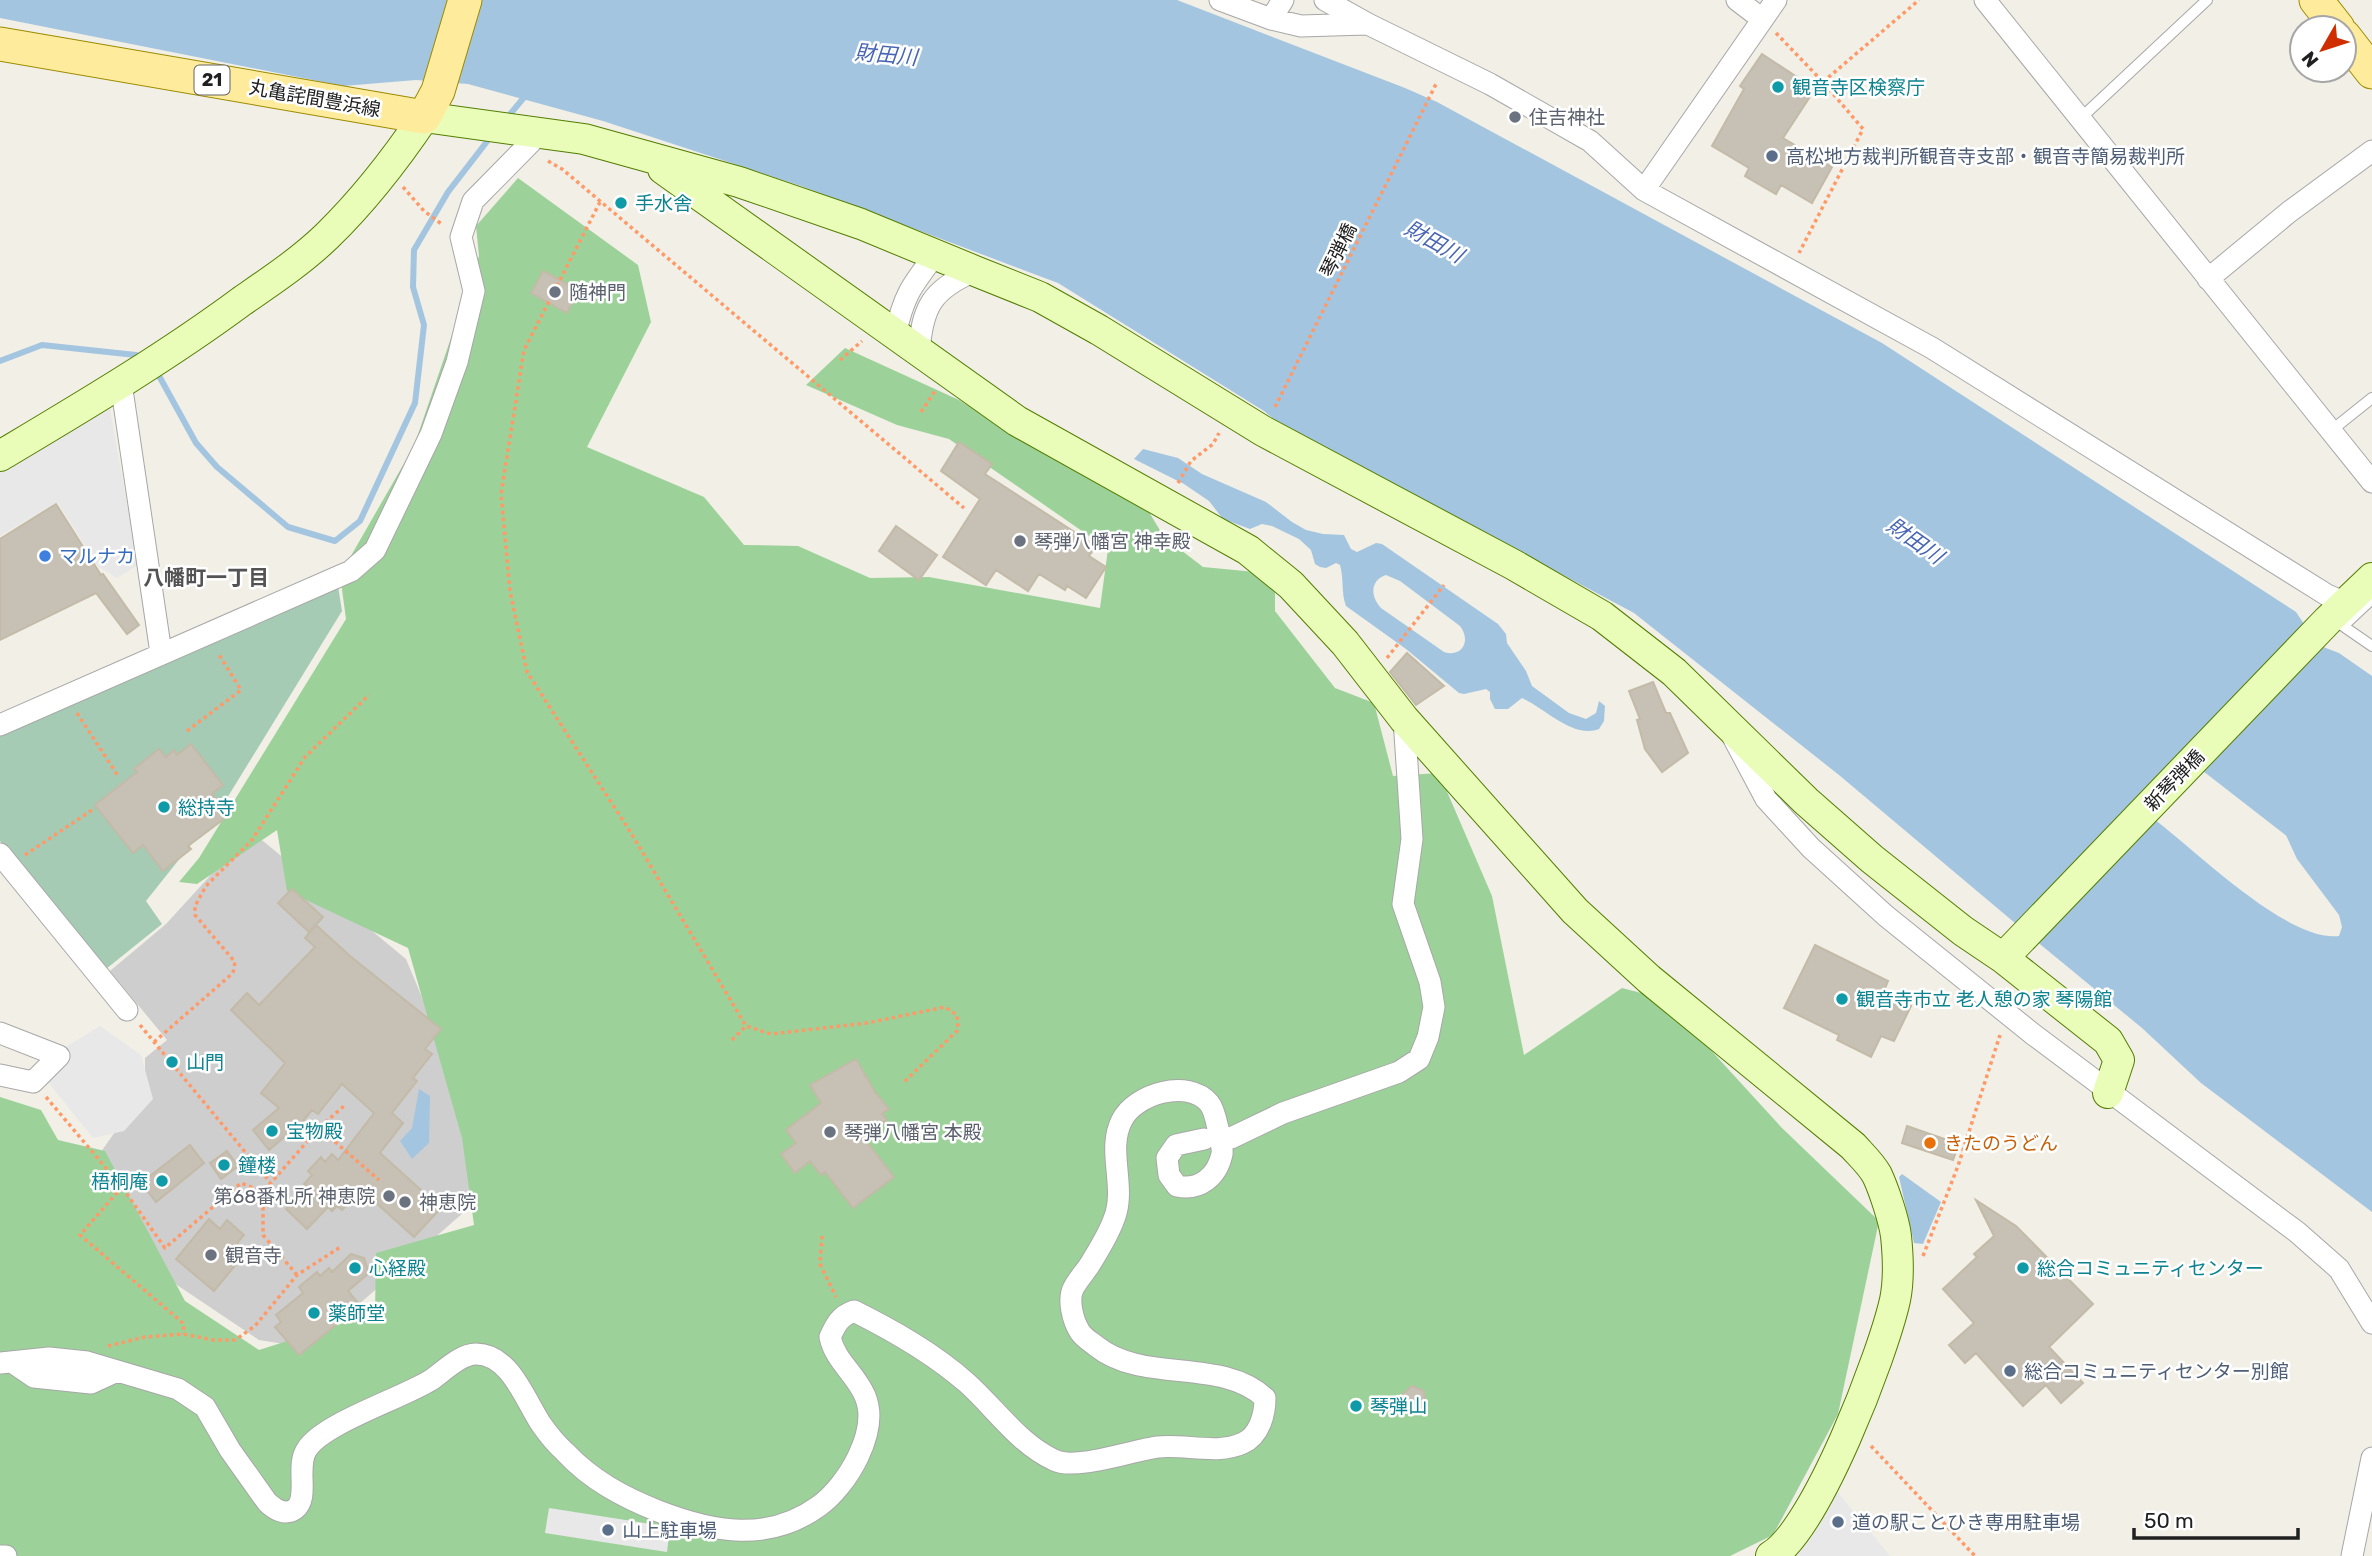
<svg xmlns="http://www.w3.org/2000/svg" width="2372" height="1556" viewBox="0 0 2372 1556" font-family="Rubik,'Noto Sans JP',sans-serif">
<rect width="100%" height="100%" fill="#f1efe6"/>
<path fill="#cecece" d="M251,831l155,128 43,103 35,115 -20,35 -155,136 -50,-8 -91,-61 -86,-100 63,-90v-31l22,-18 -57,-69 56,-47z"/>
<path fill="#9cd299" d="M518,178l120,87 13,57 -64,125 117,50 40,48 54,1 72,32 59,-1 171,31 8,-59 -159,-110 -52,-14 -91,-40 39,-37 114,52 53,33 137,79 15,25 39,30 52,5 20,16v23l60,77 39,15 19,73 46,-3 53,123 32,159 98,-67 42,11 118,129 97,93 -41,193 -65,121 -43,21h-1730v-459l41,13 17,30 47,11 80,150 74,49 116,-37 1,-60 98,-28 -12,-87 -54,-190 -121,-57 -10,-61 -80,54 -18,-2 20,-24 147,-239 -6,-44 74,-129 65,-190 -3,-30z"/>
<path fill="#a6cbb4" d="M337,580l5,31 -118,192 -78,98 16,23 -56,45 -106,-128v-108z"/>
<path fill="#e8e8e8" d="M109,404l29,161 -21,13 -19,-12 -41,-64 -57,34v-67z
M100,1026l41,29 12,44 -29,32 -31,7 -58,-72z
M1835,1489l55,67h-101z
M549,1508l121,19 -3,25 -122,-19z"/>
<path fill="#a4c5e0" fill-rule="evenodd" d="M0,0h1177l228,88 32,14 445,241 414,269 22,33 21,8 33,23v536l-171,-129 -59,-55 -101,-83 -202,-170 -205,-162 -357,-191 -13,-11 -206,-128 -257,-97 -198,-65 -135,-37 -52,-4 -73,6 -343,-68zM2221,745l44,45 32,69 42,56 3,12 -3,9c-53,6 -145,-88 -188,-119z
M1143,449l35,9 24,16 64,28 26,20 14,8 17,4 21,1 7,14 6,3 19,-9 6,1 116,80 8,10 1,9 19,28 6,15 37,27 17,6 10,-6 3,-12 6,5 -1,15 -5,8c-26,10 -54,-21 -77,-31l-14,11h-13l-5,-10v-7l-4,-3 -22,5 -5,-1 -53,-44 -60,-43c-5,-13 -2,-27 -6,-41l-4,-2 -10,5 -6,-1 -5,-3 -4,-14 -12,-11 -27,-13 -10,-2 -12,5 -27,-10 -14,-18 -25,-17 -50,-25zM1386,575l14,6 60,45c11,14 3,32 -16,26l-63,-44c-10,-11 -12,-27 5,-33z
M419,1089l11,7 -1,47 -17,16 -12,-18 12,-13z
M1902,1174l39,28 -18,42 -9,-1 -15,-66z"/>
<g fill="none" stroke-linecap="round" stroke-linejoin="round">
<path stroke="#a4c5e0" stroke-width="6" d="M506,119l20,-24
M0,361l42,-16 94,10
M158,374l38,69 21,24 71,60 47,14 25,-20 55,-118 9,-78 -11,-38 1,-37 34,-58 44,-57"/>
<path stroke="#a4c5e0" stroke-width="38" d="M2176,726l196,152"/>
</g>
<path fill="#c6c0b5" stroke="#c3baa7" stroke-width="2" d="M1762,54l53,35 -32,49 49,29 -20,36 -31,-18 -5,9 -31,-18 4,-8 -37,-22 32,-57 -4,-3z
M543,271l36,19 -12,23 -36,-20z
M959,442l33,22 -7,10 111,72 -7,10 17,11 -20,31 -19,-12 -2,4 -26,-16 -11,17 -32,-21 -10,15 -43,-28 37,-58 -39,-28z
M56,504l45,71 2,-1 36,51 -12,9 -31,-41 -96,47v-101z
M896,526l41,29 -18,25 -40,-29z
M1407,653l37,33 -28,19 -26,-33z
M1653,682l13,31h4l18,40 -26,19 -17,-23 -8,-29 3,-1 -11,-28z
M191,744l32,41 -11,9 17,21 -41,31 3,3 -28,22 -20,-26 -10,8 -38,-48 42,-33 -3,-3 25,-20 7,8 8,-7 3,5z
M292,889l31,28 -14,15 -31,-29z
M316,925l34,31 91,73 -16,20 7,5 -19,24 4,3 -25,32 11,10 -23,30 61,55 -27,29 -52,-47 -20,20 -5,-4 -5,5 -4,-4 -21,22 -21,-20 21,-22 -3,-3 8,-9 -4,-4 13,-14 4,5 7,-8 6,6 36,-47 -32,-29 -24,30 -6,-4 -9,11 -34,29 -16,-20 26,-22 -18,-15 24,-30 -54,-53 16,-17 12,12 56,-58 -10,-9z
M1815,945l73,36 -5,12 28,13 -17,35 -13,-5 -10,21 -34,-17 2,-5 -55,-27z
M856,1059l19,33 14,17 -7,5 5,6 -23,18 30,39 -41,31 -28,-36 -4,3 -11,-14 -15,12 -14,-19 15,-11 -10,-13 35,-27 -11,-18z
M1907,1126l52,18 -6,16 -51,-17z
M190,1145l14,18 -48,39 -15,-19z
M227,1151l11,15 -17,13 -11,-16z
M1976,1200l40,26 77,78 -44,43 34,36 -22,20 -15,-18 -23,21 -47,-53 -11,10 -16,-18 25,-22 -31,-34 34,-32 -3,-3 20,-18z
M209,1219l11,10 7,-9 17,15 -7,8 10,8 -33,40 -38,-32z
M351,1254l13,4 5,15 -21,18 12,14 -61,50 -24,-28 6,-5 -5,-7 27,-22 -4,-6 18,-15 3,4 9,-8 3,4z
M1412,1386l12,5 2,12 -10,8 -11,-4 -2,-13z"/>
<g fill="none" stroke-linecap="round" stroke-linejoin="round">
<defs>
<path id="lane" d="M2082,117l125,-117
M2332,430l40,-32
M2372,599l-29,27 29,20"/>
<path id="street" d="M1220,0l51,19 12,-19
M1325,0l43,24 122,60 100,57 54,49 288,158 395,247 19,8
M1737,0l25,19
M1985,0l387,482
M1271,19l30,7 65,-2
M1644,190l132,-190
M2208,279l81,-67 83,-61
M895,336c8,-39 16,-50 40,-81
M919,353c3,-46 13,-64 56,-82
M121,383l40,270
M0,725l351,-154 24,-21 56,-116 26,-72 17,-71 -13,-54 12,-36 68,-69
M1733,737l33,62 45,49 75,68 148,119 263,197 42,37 33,54
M0,854l127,156
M0,1033l59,23 -26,26 -33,-7
M1231,1138l52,-25 116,-41 20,-13 9,-22 6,-30 -4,-25 -27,-78 9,-65 -8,-120
M12,1362l22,15 57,6 26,-12
M0,1363l49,-5 38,4 91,27 27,18 25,43 37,52c7,7 18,14 28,7 15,-11 0,-43 12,-60 17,-26 93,-50 124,-69 12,-8 29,-26 45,-26 34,0 49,46 65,70 7,10 15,20 24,28 26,28 58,45 93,59 54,21 110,32 161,-5 28,-20 61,-75 46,-110 -9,-22 -30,-35 -35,-59 6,-13 10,-21 24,-26 40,20 79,42 113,72 28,25 52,61 87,77 22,11 79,-10 104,-13 27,-3 60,8 85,-4 16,-7 22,-28 22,-45 -44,-41 -122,-14 -169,-52 -5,-4 -12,-8 -16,-14 -7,-11 -13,-33 -6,-45 5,-9 13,-17 18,-26 8,-13 17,-28 22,-42 13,-32 -8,-69 8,-99 13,-26 66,-42 87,-17 6,7 8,22 10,30 1,6 4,15 3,21 -5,23 -23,37 -45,32l-8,-11 -2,-17 9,-13 28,-6
M0,1556h6
M2352,1556l20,-98"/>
<path id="secondary" d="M663,169l354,252 231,129 43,35 54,58 59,76 171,192 74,68 204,167c8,9 18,18 24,29 7,15 17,45 19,61 2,19 3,45 -1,64 -12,54 -79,230 -124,256
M0,456c82,-49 165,-98 242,-155 29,-20 59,-40 85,-65 37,-36 68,-76 97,-119l160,22 155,43 122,42 114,47 65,26 59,33 164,101 251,134 88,51 72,56 132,129 66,58 91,72 40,27 105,83 11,19 -11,33
M2003,958l325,-338 44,-42"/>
<path id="primary" d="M2316,0l22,28
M2344,36l28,36
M0,44l424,73 14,-26 27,-91"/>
</defs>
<use href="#lane" stroke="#a7a7a7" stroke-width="12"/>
<use href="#street" stroke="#a7a7a7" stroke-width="23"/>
<use href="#secondary" stroke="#537d00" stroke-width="32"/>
<use href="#primary" stroke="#9b8b00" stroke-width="35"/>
<path stroke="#ff9a68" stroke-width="3.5" stroke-dasharray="3.5 3.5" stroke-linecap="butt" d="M1776,33l47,49 40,47 -64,124
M1823,82l96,-82
M548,161l14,8 402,339
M403,187l21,24 19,14
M600,202l-76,148 -23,144 9,97 17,81 104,161 115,193 25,8 96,-11 78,-16 12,8 1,15 -55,53
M840,360l22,-19
M1275,407l162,-325
M921,412l14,-21
M1178,483l13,-22 22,-17 6,-11
M1387,658l57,-73
M77,713l41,63
M187,731l54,-41 -23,-37
M25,855l70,-47
M140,1025l130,157
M732,1040l14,-14
M154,1042l79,-69 2,-11 -40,-47v-9l11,-20 46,-46 53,-83 64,-62
M46,1097l76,90 43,61 76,-65 22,9
M319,1128l60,52
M122,1187l-42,48 104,89 -1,10
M822,1236l-2,28 16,33
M1923,1256l35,-90 42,-131
M297,1275l-34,-40v-43l56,-64 25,-22
M108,1346l37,-9 38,-3 30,6h22l20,-14 42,-51 45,-29
M1871,1446l104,110"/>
<use href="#lane" stroke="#fff" stroke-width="10"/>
<use href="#street" stroke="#fff" stroke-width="21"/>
<use href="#secondary" stroke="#e9fcb8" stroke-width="30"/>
<use href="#primary" stroke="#ffeb9c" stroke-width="33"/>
</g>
<g fill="#0f9aa8" stroke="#fff" stroke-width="2.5">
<circle cx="1778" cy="87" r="7"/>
<circle cx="621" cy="203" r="7"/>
<circle cx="164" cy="807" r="7"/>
<circle cx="1842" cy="999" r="7"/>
<circle cx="172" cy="1062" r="7"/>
<circle cx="272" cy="1131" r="7"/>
<circle cx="224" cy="1165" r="7"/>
<circle cx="162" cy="1181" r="7"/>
<circle cx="355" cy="1268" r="7"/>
<circle cx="2023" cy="1268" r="7"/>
<circle cx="314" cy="1313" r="7"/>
<circle cx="1356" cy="1406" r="7"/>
</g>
<g fill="#6b7280" stroke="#fff" stroke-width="2.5">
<circle cx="1515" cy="117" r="7"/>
<circle cx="555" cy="292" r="7"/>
<circle cx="1020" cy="541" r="7"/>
<circle cx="830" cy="1132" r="7"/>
<circle cx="389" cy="1196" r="7"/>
<circle cx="405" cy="1202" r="7"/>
<circle cx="211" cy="1255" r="7"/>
</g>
<g fill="#5c6f8a" stroke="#fff" stroke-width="2.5">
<circle cx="1772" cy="156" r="7"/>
<circle cx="2010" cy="1371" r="7"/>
<circle cx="1838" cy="1522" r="7"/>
<circle cx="608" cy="1530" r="7"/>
</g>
<circle fill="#3f7fe0" stroke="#fff" stroke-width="2.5" cx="45" cy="556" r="7"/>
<circle fill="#e8710a" stroke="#fff" stroke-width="2.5" cx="1930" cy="1143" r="7"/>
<g text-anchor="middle" stroke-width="5" stroke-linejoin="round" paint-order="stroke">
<rect fill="#fff" stroke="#636363" stroke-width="2" x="194.5" y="65.5" width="35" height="29" rx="5"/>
<g font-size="18" font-weight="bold" fill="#202020">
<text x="212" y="86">21</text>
</g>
<g font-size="19" fill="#0d838f" stroke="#fff" text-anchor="start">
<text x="1792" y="94">観音寺区検察庁</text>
<text x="635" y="210">手水舎</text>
<text x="178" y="814">総持寺</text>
<text x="1856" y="1006">観音寺市立 老人憩の家 琴陽館</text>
<text x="186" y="1069">山門</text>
<text x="286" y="1138">宝物殿</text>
<text x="238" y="1172">鐘楼</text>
<text x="148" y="1188" text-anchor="end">梧桐庵</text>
<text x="369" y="1275">心経殿</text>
<text x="2037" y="1275">総合コミュニティセンター</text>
<text x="328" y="1320">薬師堂</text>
<text x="1370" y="1413">琴弾山</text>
</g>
<g font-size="19" fill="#202020" stroke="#fff">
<text transform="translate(315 98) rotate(10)" y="7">丸亀詫間豊浜線</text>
<text transform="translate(1338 250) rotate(-64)" y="7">琴弾橋</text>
<text transform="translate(2174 780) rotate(-46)" y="7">新琴弾橋</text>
</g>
<g font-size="19" fill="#5b616d" stroke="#fff" text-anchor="start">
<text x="1529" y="124">住吉神社</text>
<text x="569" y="299">随神門</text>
<text x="1034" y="548">琴弾八幡宮 神幸殿</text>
<text x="844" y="1139">琴弾八幡宮 本殿</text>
<text x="375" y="1203" text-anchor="end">第68番札所 神恵院</text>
<text x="419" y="1209">神恵院</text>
<text x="225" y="1262">観音寺</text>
</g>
<g font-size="19" fill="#4e5e75" stroke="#fff" text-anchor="start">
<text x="1786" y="163">高松地方裁判所観音寺支部・観音寺簡易裁判所</text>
<text x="2024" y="1378">総合コミュニティセンター別館</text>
<text x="1852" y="1529">道の駅ことひき専用駐車場</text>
<text x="622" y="1537">山上駐車場</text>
</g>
<g font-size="19" fill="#366cbe" stroke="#fff" text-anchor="start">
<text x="59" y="563">マルナカ</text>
</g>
<g font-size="19" fill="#c56008" stroke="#fff" text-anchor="start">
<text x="1944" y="1150">きたのうどん</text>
</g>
<g font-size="21" font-style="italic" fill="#4765b4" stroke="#fff">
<text transform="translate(886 55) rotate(5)" y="7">財田川</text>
<text transform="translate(1434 242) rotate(29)" y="7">財田川</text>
<text transform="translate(1915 541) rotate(35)" y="7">財田川</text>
</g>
<g font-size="21" font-weight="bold" fill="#535353" stroke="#fff">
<text x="206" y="585">八幡町一丁目</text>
</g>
</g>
<g transform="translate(2323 49) rotate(231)"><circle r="33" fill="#ffffff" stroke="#a6a6a6" stroke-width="2"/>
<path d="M0-5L12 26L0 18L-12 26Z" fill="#cf2f00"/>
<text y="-10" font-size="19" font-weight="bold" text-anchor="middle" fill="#202020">N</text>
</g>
<path d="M2134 1528v10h164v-10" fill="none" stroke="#202020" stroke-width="3.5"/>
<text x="2144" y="1528" font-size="21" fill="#202020" stroke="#ffffff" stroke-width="5" paint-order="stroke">50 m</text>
</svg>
